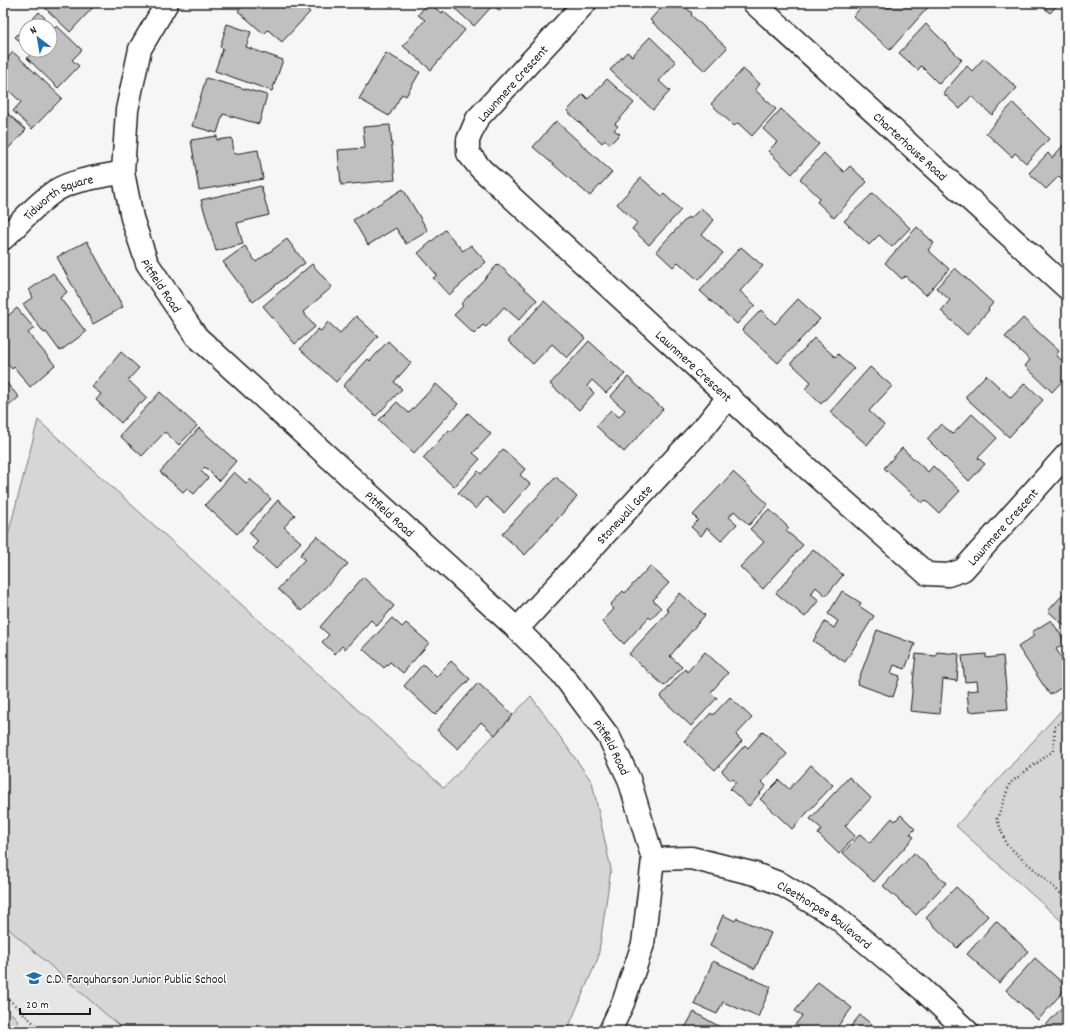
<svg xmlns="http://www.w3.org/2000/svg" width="1070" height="1034" viewBox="0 0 1070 1034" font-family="Dekko,sans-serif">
<rect width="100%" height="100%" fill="#f6f6f6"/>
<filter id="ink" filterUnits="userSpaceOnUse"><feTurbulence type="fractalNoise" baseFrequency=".025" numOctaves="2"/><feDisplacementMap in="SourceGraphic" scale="8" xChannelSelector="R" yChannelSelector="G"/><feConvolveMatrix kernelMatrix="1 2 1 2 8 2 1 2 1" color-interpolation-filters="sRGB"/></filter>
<g filter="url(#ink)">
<path fill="#e6e6e6" d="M3,924l122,107h-122z"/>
<path fill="#d6d6d6" stroke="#797979" d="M38,420l406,368 87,-92 61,86 19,87 -13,89 -31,73h-121l-12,-6 -4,6h-305l-122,-107v-370z
M1067,704v222l-111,-100z
M3,1005l14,14 3,12h-17z"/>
<path fill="#c0c0c0" stroke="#1c1c1c" d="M40,3h57l-27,29z
M245,3h55l10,9 -28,30 -14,-12 -4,4 -26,-23z
M428,3l14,10 1,-2 22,19 -34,40 -28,-24 22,-26 -7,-5z
M449,3h59l-8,8 -7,-6 -19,21z
M665,3h16l11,10 -1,2 36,33 -22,23 -55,-51z
M844,3h11l-6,5z
M865,3h19l5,5 4,-5h35l2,2 -40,45 -37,-34z
M1039,3h20l-9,10z
M39,12l16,16 2,-2 25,24 -10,10 7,6 -21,22 -31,-30 5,-5 -3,-3h21v-24h-24z
M227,24l24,8 -5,15 37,13 -11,31 -57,-20 8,-23 -3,-1z
M926,24l36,36 -23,24 -18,-18 -3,4 -19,-17z
M26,26v22l-11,-11z
M1067,31v12l-6,-5z
M650,37l26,25 -17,19 11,10 -17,19 -43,-40 17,-18 5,4z
M13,52l49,46 -30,31 -19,-18 8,-9 -18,-17v-22z
M386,53l34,19 -14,24 -4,-2 -13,22 -30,-17z
M984,58l33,30 -25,27 -21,-19 -11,13 -17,-16 24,-27 5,5z
M743,69l17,15 -5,6 21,19 -24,27 -14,-13 -4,3 -23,-22z
M206,78l61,17 -8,29 -36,-10 -6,19 -25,-7z
M607,79l27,24 -19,21 3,2 -4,4 6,4 -10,10 -5,-4 -3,3 -35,-32 16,-17 5,5z
M1013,103l36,36 -23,24 -11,-10 -3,4 -26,-24z
M3,109l23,21 -23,24z
M781,109l38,35 -27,30 -24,-23 9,-9 -14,-13z
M556,121l56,51 -22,24 -57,-49z
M390,125l5,55 -54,5 -3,-35 27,-2 -2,-21z
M217,136v4l15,-2 2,16 24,-4 5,29 -64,11 -8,-50z
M1067,141v43l-8,-8 -13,13 -17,-16 19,-20 4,5z
M824,153l20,19 6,-6 17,16 -33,36 -17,-16 3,-4 -20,-19z
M641,178l21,18 2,-2 17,16 -32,35 -17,-16 5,-6 -20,-19z
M261,186l8,29 -32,8 6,21 -27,7 -15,-51z
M403,189l25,42 -22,13 -10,-16 -28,17 -15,-25z
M873,193l37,35 -18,19 -13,-12 -10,10 -25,-24z
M701,208l13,12 -12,15 21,18 -25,27 -20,-18 -5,5 -17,-16 32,-34 2,2z
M917,227l17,16 -6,7 21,19 -23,26 -21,-19 -3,3 -17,-16z
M445,230l18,21 8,-6 15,17 -37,33 -16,-17 4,-3 -19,-22z
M287,239l18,24 -52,39 -30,-40 22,-16 11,16z
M87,241l36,66 -30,17 -36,-67z
M741,247l22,19 -23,25 15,14 -18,19 -37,-33z
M312,264l20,23 -29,25 12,15 -20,17 -32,-38z
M498,264l39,36 -18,20 -15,-13 -18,20 -3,-2 -9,9 -20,-19 9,-9 -2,-2z
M955,268l38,35 -5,6 1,1 -22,25 -26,-24 9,-11 -14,-12z
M53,273l14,19 -7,6 26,34 -26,19 -14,-19 -2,1 -21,-29 10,-7 -4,-7z
M798,299l22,20 -42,44 -36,-33 19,-20 14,14z
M544,301l41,37 -18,20 -15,-14 -19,20 -25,-23z
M17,308l17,20 -6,5 27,32 -25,22 -16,-20 -2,2 -9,-10v-39z
M356,316l22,20 -42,46 -36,-33 18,-20 3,2 7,-9 12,11z
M1023,318l36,33 -3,4 11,10v11l-15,16 -27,-26 5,-6 -25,-23z
M814,338l21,19 3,-3 16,15 -33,35 -16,-15 6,-7 -20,-19z
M388,341l23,22 -17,19 8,7 -26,27 -33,-30 25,-27 2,2z
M589,341l36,33 -19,19 -14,-13 -5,6 7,7 -15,17 -29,-26z
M121,352l18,16 -11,12 19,18 -6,6 -2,-1 -18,20 -25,-23 5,-6 -9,-7z
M870,367l22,19 -23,25 15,14 -17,20 -37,-33z
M986,375l25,23 14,-15 18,17 -34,37 -44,-40z
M628,377l35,32 -39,43 -28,-26 15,-16 8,7 6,-7 -15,-13z
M3,379l16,18 -16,14z
M436,384l22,20 -44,49 -35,-33 18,-18 12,11z
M160,392l37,34 -18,19 -14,-13 -23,24 -22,-20z
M468,413l23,21 -18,19 7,6 -26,28 -31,-29 26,-28 2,2z
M972,414l25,24 -19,20 7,6 -16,17 -42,-42 14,-15 12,10z
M199,428l37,33 -17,20 -14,-14 -4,4 7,7 -14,16 -7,-6 -4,4 -23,-20z
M902,448l26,24 5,-6 27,25 -21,22 -14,-13 -3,3 -38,-35z
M503,449l22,20 -5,6 10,9 -26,29 -18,-16 -10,12 -18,-16 20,-22 3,3z
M234,472l12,11 4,-4 21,20 -34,35 -32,-29z
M733,472l35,32 -19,21 -15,-14 -5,6 8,7 -16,17 -14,-13 -6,8 -10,-9 7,-7 -5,-5z
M556,477l21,20 -52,58 -23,-21z
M278,500l17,15 -11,12 17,15 -25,27 -23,-21 5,-7 -9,-8z
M769,509l20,19 -3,3 17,14 -40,44 -23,-22 24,-25 -14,-13z
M317,536l31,28 -46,47 -24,-22 27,-30 -5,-4z
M813,549l30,26 -17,21 -10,-9 -5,7 8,6 -14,17 -29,-24z
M650,566l19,17 -16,17 8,8 -10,11 -2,-2 -25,27 -22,-22 12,-13 -4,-4 13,-14 2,2z
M363,577l31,29 -17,20 -6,-6 -26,29 -3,-3 -7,8 -13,-12 7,-7 -9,-8z
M1067,590v38l-19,-17z
M842,591l19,12 -2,3 15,10 -29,46 -32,-21 12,-19 9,6 4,-7 -10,-7z
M680,593l25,22 -35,41 12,11 -18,19 -35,-32 40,-43 -3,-2z
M392,618l10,9 4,-4 23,20 -26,30 -13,-11 -6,6 -21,-19z
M1051,620l15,23 -10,6 11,17v18l-17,11 -32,-48 16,-11 -2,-4z
M877,630l38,14 -10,25 -11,-4 -3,8 9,3 -7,21 -36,-13z
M705,652l23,21 -17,19 6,6 -26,28 -31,-29 25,-28 2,3z
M937,652l22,2 -2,27 -14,-2 -3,35 -30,-3 6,-57 20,2z
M986,654v4l17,-2 5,53 -39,3 -2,-21 11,-1 -1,-9 -12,1 -3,-26z
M451,661l19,18 -35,36 -31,-29 19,-22 13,13z
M478,683l35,32 -18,20 -14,-13 -23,27 -21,-19z
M730,697l22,21 -16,17 6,6 -27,29 -31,-29 27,-28 2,2z
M763,731l24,23 -25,28 4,4 -17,20 -19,-17 6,-7 -3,-3 -2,2 -9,-10 23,-26 3,3z
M811,765l22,20 -41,44 -32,-30 19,-19 10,9z
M849,777l22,21 -26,28 10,10 -16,18 -21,-20 4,-5 -12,-10z
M901,815l14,14 -5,5 4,3 -40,45 -31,-29 17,-19 10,9 22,-25 3,3z
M914,853l32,30 -30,32 -33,-29z
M956,887l32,29 -31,32 -31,-30z
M723,915l12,6 2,-3 34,15 -16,36 -45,-23z
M996,921l32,30 -29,32 -32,-29z
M1035,958l32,29 -29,33 -32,-30z
M713,961l58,26 -13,30 -35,-15 -6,12 -23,-10z
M818,982l34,26 -18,23h-44l12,-15 -7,-5z
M1067,1002v29h-17l-5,-5z
M694,1012l33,19h-44z
M860,1015l20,16h-33z"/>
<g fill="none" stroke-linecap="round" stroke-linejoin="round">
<defs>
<g id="minor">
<path id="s1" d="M167,3l-27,46 -13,61 -4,62 9,46 15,45 49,73 321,293 45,45 47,63 20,42 24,80 -10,85 -20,59 -13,28"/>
<path id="s2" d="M585,3l-108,116 -9,21v13l13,16 290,267 156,138 21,1 15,-5 104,-116"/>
<path id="s3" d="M754,3l313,285"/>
<path id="s4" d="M3,239c17,-16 33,-35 52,-48 19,-12 47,-14 68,-19"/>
<path id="s5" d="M517,629l189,-204 23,-29"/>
<path id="s6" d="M653,859l38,-1 64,16 26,10 55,33 86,72 45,42"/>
</g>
</defs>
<use href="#minor" stroke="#1c1c1c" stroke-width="25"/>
<path stroke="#1c1c1c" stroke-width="2.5" stroke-dasharray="1 3" stroke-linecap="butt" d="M1067,715l-12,12 -2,24 -43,32 -13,36 9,25 61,55
M3,994l39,37"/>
<use href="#minor" stroke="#fff" stroke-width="22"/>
</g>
</g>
<defs>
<symbol id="school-bare" viewBox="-9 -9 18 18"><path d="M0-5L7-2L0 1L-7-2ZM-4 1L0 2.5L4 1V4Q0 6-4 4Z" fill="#1f6fb2" stroke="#fff" stroke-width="2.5" paint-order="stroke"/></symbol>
</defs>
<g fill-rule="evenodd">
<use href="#school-bare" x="23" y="967" width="22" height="22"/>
</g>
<g text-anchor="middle" stroke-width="3" stroke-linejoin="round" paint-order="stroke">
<g font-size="13" fill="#1c1c1c" stroke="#fff">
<text transform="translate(512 83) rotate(-48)" y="5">Lawnmere Crescent</text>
<text dy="5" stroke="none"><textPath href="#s3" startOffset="212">Charterhouse Road</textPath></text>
<text dy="5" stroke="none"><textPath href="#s4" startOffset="71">Tidworth Square</textPath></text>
<text dy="5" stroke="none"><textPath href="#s1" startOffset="299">Pitfield Road</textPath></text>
<text dy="5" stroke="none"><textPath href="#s2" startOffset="505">Lawnmere Crescent</textPath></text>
<text dy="5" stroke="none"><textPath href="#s1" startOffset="623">Pitfield Road</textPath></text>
<text dy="5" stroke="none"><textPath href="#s5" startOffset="157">Stonewall Gate</textPath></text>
<text dy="5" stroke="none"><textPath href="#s2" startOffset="913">Lawnmere Crescent</textPath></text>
<text dy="5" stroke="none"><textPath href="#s1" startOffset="947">Pitfield Road</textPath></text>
<text dy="5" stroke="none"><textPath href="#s6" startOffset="185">Cleethorpes Boulevard</textPath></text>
</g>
<g font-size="13" fill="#1c1c1c" stroke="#fff" text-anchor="start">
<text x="46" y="983">C.D. Farquharson Junior Public School</text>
</g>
</g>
<rect width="1070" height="1034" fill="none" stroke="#fff" stroke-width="16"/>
<rect x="8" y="8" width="1054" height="1018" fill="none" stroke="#1c1c1c" stroke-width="1.5" filter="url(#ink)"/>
<g transform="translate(38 38) rotate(329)"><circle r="19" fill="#ffffff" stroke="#a4a4a4"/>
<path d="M0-3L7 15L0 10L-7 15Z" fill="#1f6fb2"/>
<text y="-6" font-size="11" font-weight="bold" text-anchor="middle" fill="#1c1c1c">N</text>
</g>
<path d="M20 1008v6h70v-6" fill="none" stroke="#1c1c1c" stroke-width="2"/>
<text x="26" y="1008" font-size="12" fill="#1c1c1c" stroke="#ffffff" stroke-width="3" paint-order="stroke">20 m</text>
</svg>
